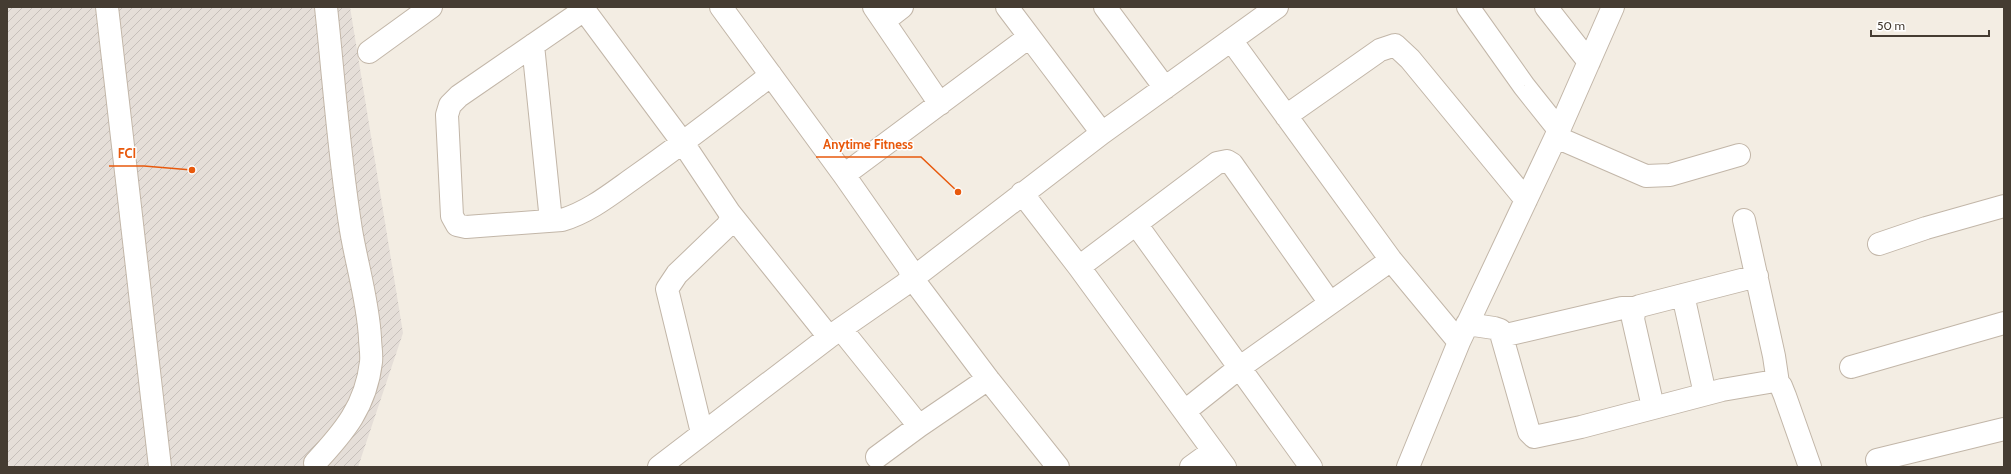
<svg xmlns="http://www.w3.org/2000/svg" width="2011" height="474" viewBox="0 0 2011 474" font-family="Cabin,sans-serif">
<defs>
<pattern id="industrial-furrows" width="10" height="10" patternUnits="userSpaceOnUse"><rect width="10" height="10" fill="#e5ded8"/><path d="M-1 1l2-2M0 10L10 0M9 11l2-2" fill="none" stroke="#c6bfba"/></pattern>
</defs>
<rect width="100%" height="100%" fill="#f3ede3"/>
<path fill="url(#industrial-furrows)" d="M7,7h343l53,326 -45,134h-351z"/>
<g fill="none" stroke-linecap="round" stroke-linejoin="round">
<defs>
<path id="minor" d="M107,7l53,460
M582,7l101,136 46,69 2,7 -4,7 -50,48 -10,15 35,144
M721,7l123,168 65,93 3,10 76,101 70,88
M874,7l66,97
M1007,7l95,126
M1105,7l60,81
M1468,7l56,79 35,44
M1546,7l43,55
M584,10l-125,86 -9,9 -3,10 5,101 5,9 9,2 96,-7c27,-8 49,-26 73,-43 46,-32 91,-67 136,-102
M884,21l18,-14
M1231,40l160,220 68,82
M533,45l18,176
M369,52l62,-45
M1286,116l94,-66 15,-5 15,14 116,141
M1556,137l90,39 24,-1 69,-20
M844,175l185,-138
M1022,193l57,74 146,200
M729,212l100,125
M1744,220l30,136 4,27
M1136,224l175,243
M1879,244l47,-16 78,-22
M1079,267l138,-104 10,-2 5,3 98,139
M1683,295l22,99
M1467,324l27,4 6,2 29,102 5,5 47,-10 141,-37 53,-9 6,5 4,10 25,71
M841,329l78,97
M1502,336l120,-28h13
M1851,367l153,-44
M1653,407l-20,-88 2,-11 5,-2 117,-30
M1185,411l54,-43 152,-108
M877,457l42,-31 69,-47
M1877,460l127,-31
M315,463c29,-31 51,-57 56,-101 1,-8 -1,-17 -1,-24 -2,-37 -13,-72 -19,-108 -12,-74 -17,-149 -25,-223
M659,467l170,-130 75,-52 198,-152 175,-126
M1191,467l22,-16
M1408,467l51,-125 100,-212 54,-123"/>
</defs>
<use href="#minor" stroke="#c2b6a8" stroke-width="24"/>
<use href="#minor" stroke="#fff" stroke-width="22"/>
</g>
<path fill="none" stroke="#e8590c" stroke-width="1.5" d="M958 192L921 157H816M192 170L144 166H109"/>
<g fill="#e8590c" stroke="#fff" stroke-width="1.5">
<circle cx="958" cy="192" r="4"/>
<circle cx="192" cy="170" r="4"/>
</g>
<g font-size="13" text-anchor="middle" font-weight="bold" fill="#e8590c" stroke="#fff" stroke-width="3" stroke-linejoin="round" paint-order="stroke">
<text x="868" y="149">Anytime Fitness</text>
<text x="127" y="158">FCI</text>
</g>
<rect width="2011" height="474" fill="none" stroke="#453c32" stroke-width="16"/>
<path d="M1871 30v6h118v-6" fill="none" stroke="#453c32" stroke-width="2"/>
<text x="1877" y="30" font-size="12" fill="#453c32" stroke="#ffffff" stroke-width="3" paint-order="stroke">50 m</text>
</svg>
